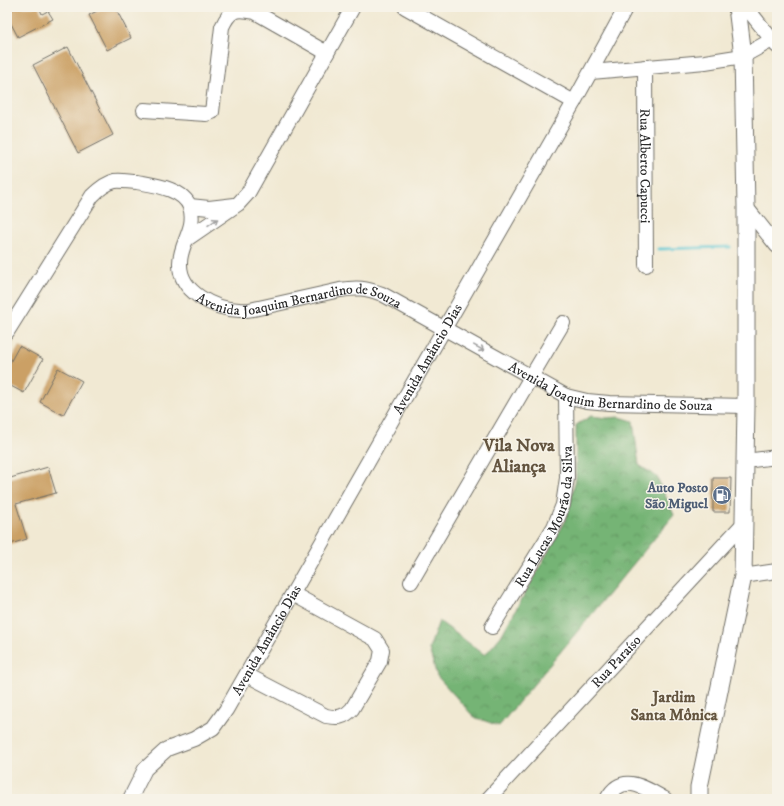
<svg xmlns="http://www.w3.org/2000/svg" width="784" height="806" viewBox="0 0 784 806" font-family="'IM FELL DW Pica',serif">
<defs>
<pattern id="forest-crowns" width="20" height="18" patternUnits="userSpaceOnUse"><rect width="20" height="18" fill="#75b474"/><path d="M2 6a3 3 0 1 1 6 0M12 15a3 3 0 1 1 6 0" fill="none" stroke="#60935f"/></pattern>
</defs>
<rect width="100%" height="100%" fill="#f7f3e8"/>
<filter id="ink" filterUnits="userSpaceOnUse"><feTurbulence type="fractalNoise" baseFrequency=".025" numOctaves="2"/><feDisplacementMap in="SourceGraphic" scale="8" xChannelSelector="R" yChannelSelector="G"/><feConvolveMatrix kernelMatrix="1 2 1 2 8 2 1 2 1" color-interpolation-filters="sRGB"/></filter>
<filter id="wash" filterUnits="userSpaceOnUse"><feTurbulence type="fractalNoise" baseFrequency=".012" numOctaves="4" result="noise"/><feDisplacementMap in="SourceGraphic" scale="16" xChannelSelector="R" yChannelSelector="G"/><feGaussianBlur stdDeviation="0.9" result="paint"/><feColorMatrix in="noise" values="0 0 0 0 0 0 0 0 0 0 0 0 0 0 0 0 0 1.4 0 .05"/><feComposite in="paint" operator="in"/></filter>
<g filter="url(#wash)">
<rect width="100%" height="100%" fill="#f1e9d3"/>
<path fill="url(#forest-crowns)" stroke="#507050" d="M591,416l16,2 13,-1 13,4 6,44 18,12 17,38 -175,211 -25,-9 -37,-41 -8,-27 10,-28 46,34 16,-19 65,-116 10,-42v-53z"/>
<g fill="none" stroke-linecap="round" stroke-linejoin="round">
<path stroke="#5bc7d3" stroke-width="3" d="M658,249l72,-2"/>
</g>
<g id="blocks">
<path fill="#cba065" d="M17,7h22l3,7 6,-3 5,8 -35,18 -11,-21v-4z
M105,7h10l16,31 -24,12 -18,-35z
M68,47l45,88 -35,18 -45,-88z
M19,346l24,13 -19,34 -17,-9v-16z
M58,368l24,13 -19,34 -23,-13z
M48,467l8,26 -40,11 11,35 -20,6v-66z
M713,478h18l-1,34h-17z"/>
</g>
</g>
<g filter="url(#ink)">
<use href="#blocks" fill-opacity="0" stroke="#706e66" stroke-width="1"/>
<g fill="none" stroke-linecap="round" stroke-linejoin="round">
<defs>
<g id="minor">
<path d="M405,7l169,95"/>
<path d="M746,7l31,39"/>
<path id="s1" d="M645,67l1,198"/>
<path d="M591,72l114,-10 38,-6 29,-16"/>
<path d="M144,110l62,4 6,-2 10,-85c8,-18 15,-19 33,-15l72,41"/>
<path d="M190,206l19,2 26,-3"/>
<path d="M746,207l31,39"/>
<path d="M187,239l51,-35 10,-11 105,-186"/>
<path id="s2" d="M7,332l85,-136c7,-7 14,-13 23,-15 7,-1 15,1 22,1 16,3 46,6 53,25 7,21 -10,36 -10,56 -1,29 34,46 59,47 5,1 10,0 15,-1l86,-19c17,-3 26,-2 42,4l184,102 21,5 22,2 137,3"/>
<path d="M745,461l32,-4"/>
<path d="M743,576l34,-5"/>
<path d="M411,582l120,-205 32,-54"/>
<path id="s3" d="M492,627l62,-100 9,-22 4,-27 -1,-82"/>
<path d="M247,675l79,41c11,2 18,2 26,-7l28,-48 2,-11 -7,-11 -82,-45"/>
<path id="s4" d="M130,799l15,-30 22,-20 27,-10 19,-11 13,-18 348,-608 52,-95"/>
<path id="s5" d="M488,799l255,-275"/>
<path d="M607,799c15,-28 38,-11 58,0"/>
</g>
<path id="major" d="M699,799v-12l44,-211 3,-170v-199l-3,-151 -6,-49"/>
</defs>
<use href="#minor" stroke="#706e66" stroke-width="16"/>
<use href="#major" stroke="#706e66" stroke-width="19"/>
<use href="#minor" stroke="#fff" stroke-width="14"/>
<use href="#major" stroke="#fff" stroke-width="17"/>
</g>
<defs><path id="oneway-shaft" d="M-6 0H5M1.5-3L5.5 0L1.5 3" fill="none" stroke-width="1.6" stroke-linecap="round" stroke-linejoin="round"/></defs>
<g stroke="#a0a0a0">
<use href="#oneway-shaft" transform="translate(213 222) rotate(-34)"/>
<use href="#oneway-shaft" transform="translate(479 348) rotate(29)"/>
</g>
</g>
<defs>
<symbol id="fuel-disc" viewBox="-11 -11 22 22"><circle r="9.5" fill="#5c6f8a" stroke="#f7f3e8"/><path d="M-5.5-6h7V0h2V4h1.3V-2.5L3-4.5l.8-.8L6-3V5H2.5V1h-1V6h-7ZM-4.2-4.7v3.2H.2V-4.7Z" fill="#fff"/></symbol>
</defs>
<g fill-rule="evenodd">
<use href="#fuel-disc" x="711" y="484" width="22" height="22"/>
</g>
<g text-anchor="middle" stroke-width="3" stroke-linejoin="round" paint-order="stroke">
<g font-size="14" fill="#2b2b2b" stroke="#f7f3e8">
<text dy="5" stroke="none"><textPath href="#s1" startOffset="99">Rua Alberto Capucci</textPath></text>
<text dy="5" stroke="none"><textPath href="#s2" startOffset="474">Avenida Joaquim Bernardino de Souza</textPath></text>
<text dy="5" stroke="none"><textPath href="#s4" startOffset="541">Avenida Amâncio Dias</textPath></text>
<text dy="5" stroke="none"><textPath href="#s2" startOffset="810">Avenida Joaquim Bernardino de Souza</textPath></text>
<text dy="5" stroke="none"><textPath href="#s3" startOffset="125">Rua Lucas Mourão da Silva</textPath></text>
<text dy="5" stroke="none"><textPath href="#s4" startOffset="217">Avenida Amâncio Dias</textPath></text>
<text dy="5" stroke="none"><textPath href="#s5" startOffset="188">Rua Paraíso</textPath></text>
</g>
<g font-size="14" font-weight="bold" fill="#4e5e75" stroke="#f7f3e8" text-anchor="end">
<text x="708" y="492">Auto Posto<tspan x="708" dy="16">São Miguel</tspan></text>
</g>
<g font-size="16" font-weight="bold" fill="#63543f" stroke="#f7f3e8">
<text x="674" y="702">Jardim<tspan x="674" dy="18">Santa Mônica</tspan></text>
</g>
<g font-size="18" font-weight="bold" fill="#63543f" stroke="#f7f3e8">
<text x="519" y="451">Vila Nova<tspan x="519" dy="21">Aliança</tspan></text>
</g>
</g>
<rect width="784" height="806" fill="none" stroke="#f7f3e8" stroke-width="24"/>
</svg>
